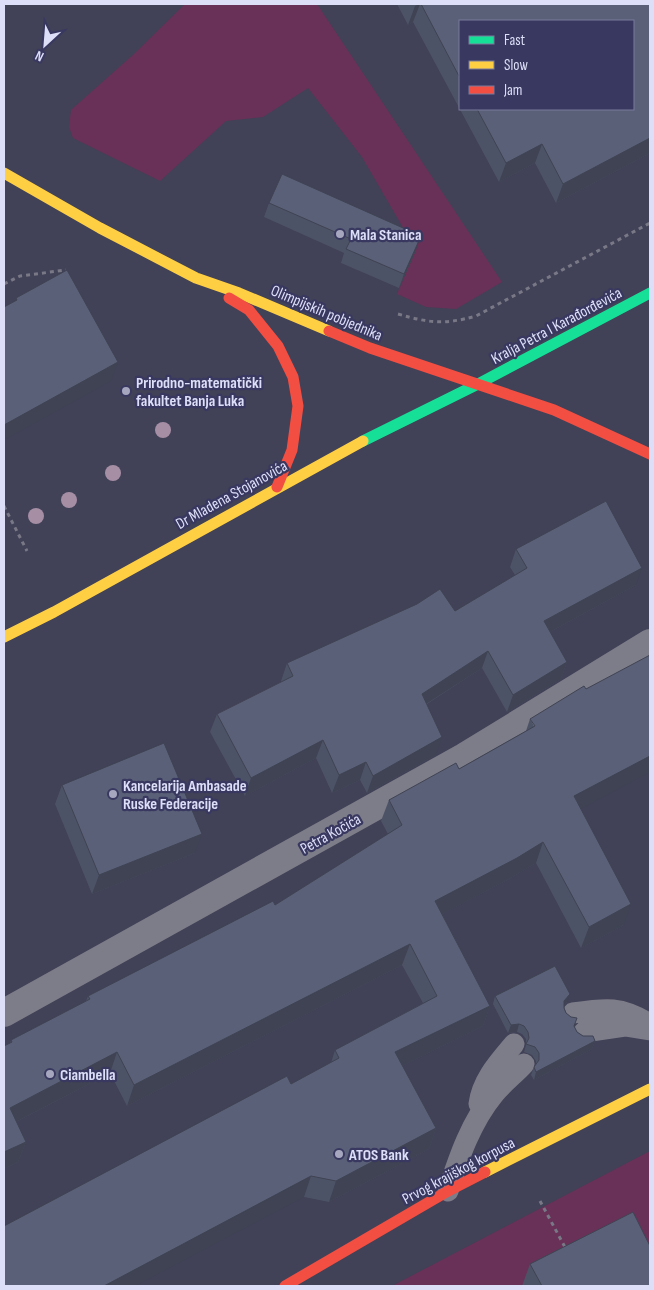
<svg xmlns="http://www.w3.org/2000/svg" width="654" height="1290" viewBox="0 0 654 1290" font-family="'Sofia Sans Condensed',sans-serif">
<rect width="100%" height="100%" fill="#414157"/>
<path fill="#693157" d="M185,4h132l185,278 -46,27 -30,-2 -29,-13 19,-44 -54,-93 -54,-69 -45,29 -37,4 -66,60 -87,-43 -4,-11 2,-17 63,-56z
M650,1151v135h-258z"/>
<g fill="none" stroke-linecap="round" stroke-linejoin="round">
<path stroke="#787886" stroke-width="3" stroke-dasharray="4 4" stroke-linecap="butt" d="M4,284l16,-8 46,-6
M398,314c31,9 46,11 78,2l174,-93
M4,506l23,45
M540,1201l26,48"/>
<path stroke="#7d7d89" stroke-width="21" d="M573,1013c33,-5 48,-7 77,11
M584,1032l41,-6 25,4
M479,1104c3,-24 20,-42 35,-60
M448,1191c11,-34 23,-69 46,-97 9,-11 21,-20 30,-30"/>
<path stroke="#7d7d89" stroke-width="28" d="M4,1013l460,-256 186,-114"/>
<path stroke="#16e098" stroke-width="11" d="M363,441l113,-56 174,-92"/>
<path stroke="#ffcf43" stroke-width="11" d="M4,173l96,55 96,50 43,15 90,38
M4,637l50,-25 309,-171
M485,1172l165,-83"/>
<path stroke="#f24e42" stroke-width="11" d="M229,298l20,12 29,36 15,31 5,29 -6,44 -15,37
M329,331l41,17 184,62 96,44
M285,1286l163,-95 37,-19"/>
</g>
<g fill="#a68ea5">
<circle cx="163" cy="430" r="8"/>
<circle cx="113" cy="473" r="8"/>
<circle cx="69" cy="500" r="8"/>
<circle cx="36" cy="516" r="8"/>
</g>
<path fill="#4d5366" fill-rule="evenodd" d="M397,4h253v149l-94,50 -21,-40 -36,19 -86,-160 -5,3zM460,21l173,88h-173z
M269,203l147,47 -17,38 -58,-25 3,-10 -80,-36z
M516,549l120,36 -86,47 17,30 -6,17 -54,33 -25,-44 -55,36 9,51 -69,38 -7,-13 -28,13 -16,-35 -71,38 -35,-64 7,-18 64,-32v-1l6,-18 168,-52 60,-36 -5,-8z
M530,719l51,90 43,116 -43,23 -45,-85 -27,16 -67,35 48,92 -7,20 -81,40 34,62 -7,21 -100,53 -25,-5 -13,-113 40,-21 4,-13 88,-47 -21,-38 -275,141 -17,-33 -94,49 10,20 -8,20 -14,7v-123l6,-2 1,-4 75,-39 2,-5 187,-91 113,-71 -7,-13 8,-21 70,-31 67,-38z
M62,785l133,68 -103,41 -37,-90z
M495,996l72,6 -3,4 2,7 8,13 3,6 6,4 12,5 -3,8 -58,31 -3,-5 3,-8 2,-3v-3l-4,-6 -8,-3 2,-7v-6l-4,-5 -5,-2 -9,1 -15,-29z
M530,1264l120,22h-128z"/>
<path fill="#3f4353" d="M4,4h10l-10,5z
M419,4h1l-7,18 -5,3 7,-19z
M650,138v15l-94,50 7,-19z
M542,144l-7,19 -36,19 7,-19z
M421,236l-5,14 -17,38 5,-14z
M118,362l-7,19 -107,59v-15z
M642,568l-6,17 -99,54 7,-18z
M488,651l-6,17 -67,43 7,-17z
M567,662l-6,17 -54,33 6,-17z
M442,737l-6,18 -69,38 6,-17z
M323,740l-7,18 -71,38 6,-18z
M650,756v16l-84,45 8,-21z
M366,762l-6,18 -28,13 7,-18z
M202,834l-7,19 -103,41 7,-19z
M543,842l-7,21 -27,16 -82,43 8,-21z
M631,904l-7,21 -43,23 8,-21z
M410,944l-8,21 -275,141 7,-21z
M570,994l-3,8 -6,7 3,-8z
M490,1006l-7,20 -95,47 7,-21z
M519,1024l-2,8 -9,1 3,-8z
M595,1041l-3,8 -58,31 2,-8z
M117,1052l-7,21 -106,55 6,-20z
M436,1128l-7,21 -100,53 7,-21z
M26,1142l-8,20 -14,7v-17z
M311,1176l-7,21 -169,89h-31z"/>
<path fill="#5a6077" stroke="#3f4353" d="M421,4h229v134l-87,46 -21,-40 -36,19 -29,-54h156v-88h-173v57z
M282,174l139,62 -17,38 -58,-25 5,-10 -82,-36z
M67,270l51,92 -114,63v-118l13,-7 -1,-2z
M606,501l36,67 -98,53 23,41 -54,33 -25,-44 -66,43 20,43 -69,39 -7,-14 -27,13 -16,-35 -72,38 -34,-64 76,-38 -6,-13 130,-59 23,-15 15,22 72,-43 -11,-19z
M650,655v101l-76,40 57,108 -42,23 -46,-85 -26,16 -82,43 55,105 -95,46 41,76 -100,53 -25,-5 -207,110h-100v-60l283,-150 4,8 48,-26 -4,-8 102,-54 -27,-52 -276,141 -17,-33 -107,56 16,34 -22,10v-106l8,-4 -1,-2 79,-41 -2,-3 185,-95 2,4 127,-80 -13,-25 67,-37 3,6 76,-43 -5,-7 54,-33 2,3z
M164,743l38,91 -103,41 -37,-90z
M555,966l15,28 -6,7v7l2,5 5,4 6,1 -3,8 3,6 6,4h10l2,5 -59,31 -2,-5 5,-7v-7l-4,-6 -9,-3 3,-6 -1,-6 -4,-6 -5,-2 -8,1 -16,-29z
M633,1212l17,34v40h-108l-12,-22z"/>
<g fill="#a6a7bf" stroke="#393860" stroke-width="2">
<circle cx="340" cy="234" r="5"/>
<circle cx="126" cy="391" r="5"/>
<circle cx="113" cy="794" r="5"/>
<circle cx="50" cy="1074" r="5"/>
<circle cx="339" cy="1154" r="5"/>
</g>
<g text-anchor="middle" stroke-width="4.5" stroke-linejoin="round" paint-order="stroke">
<g font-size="16" font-weight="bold" fill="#dddef7" stroke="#393860" text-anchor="start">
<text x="350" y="240">Mala Stanica</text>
<text x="136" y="388">Prirodno-matematički<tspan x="136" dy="18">fakultet Banja Luka</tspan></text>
<text x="123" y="791">Kancelarija Ambasade<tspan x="123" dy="18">Ruske Federacije</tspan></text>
<text x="60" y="1080">Ciambella</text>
<text x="349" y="1160">ATOS Bank</text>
</g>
<g font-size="16" fill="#dddef7" stroke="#393860">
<text transform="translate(327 312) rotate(23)" y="6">Olimpijskih pobjednika</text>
<text transform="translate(556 325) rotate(-28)" y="6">Kralja Petra I Karađorđevića</text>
<text transform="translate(231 494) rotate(-29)" y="6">Dr Mladena Stojanovića</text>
<text transform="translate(330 833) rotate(-29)" y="6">Petra Kočića</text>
<text transform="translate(458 1170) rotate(-28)" y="6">Prvog krajiškog korpusa</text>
</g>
</g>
<rect width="654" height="1290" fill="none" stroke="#dddef7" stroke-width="10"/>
<rect x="459" y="20" width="175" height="90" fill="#393860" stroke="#7b7a9c"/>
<rect x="469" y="36" width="25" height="8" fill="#16e098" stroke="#7b7a9c"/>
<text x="504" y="45" font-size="15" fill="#dddef7">Fast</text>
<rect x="469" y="61" width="25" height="8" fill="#ffcf43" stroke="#7b7a9c"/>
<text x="504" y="70" font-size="15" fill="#dddef7">Slow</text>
<rect x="469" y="86" width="25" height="8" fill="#f24e42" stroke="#7b7a9c"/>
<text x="504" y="95" font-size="15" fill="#dddef7">Jam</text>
<g transform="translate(45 45) rotate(206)" stroke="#393860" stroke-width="4" paint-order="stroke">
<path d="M0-4L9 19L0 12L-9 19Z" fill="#dddef7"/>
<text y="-8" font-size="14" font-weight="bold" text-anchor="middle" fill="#dddef7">N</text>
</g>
</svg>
